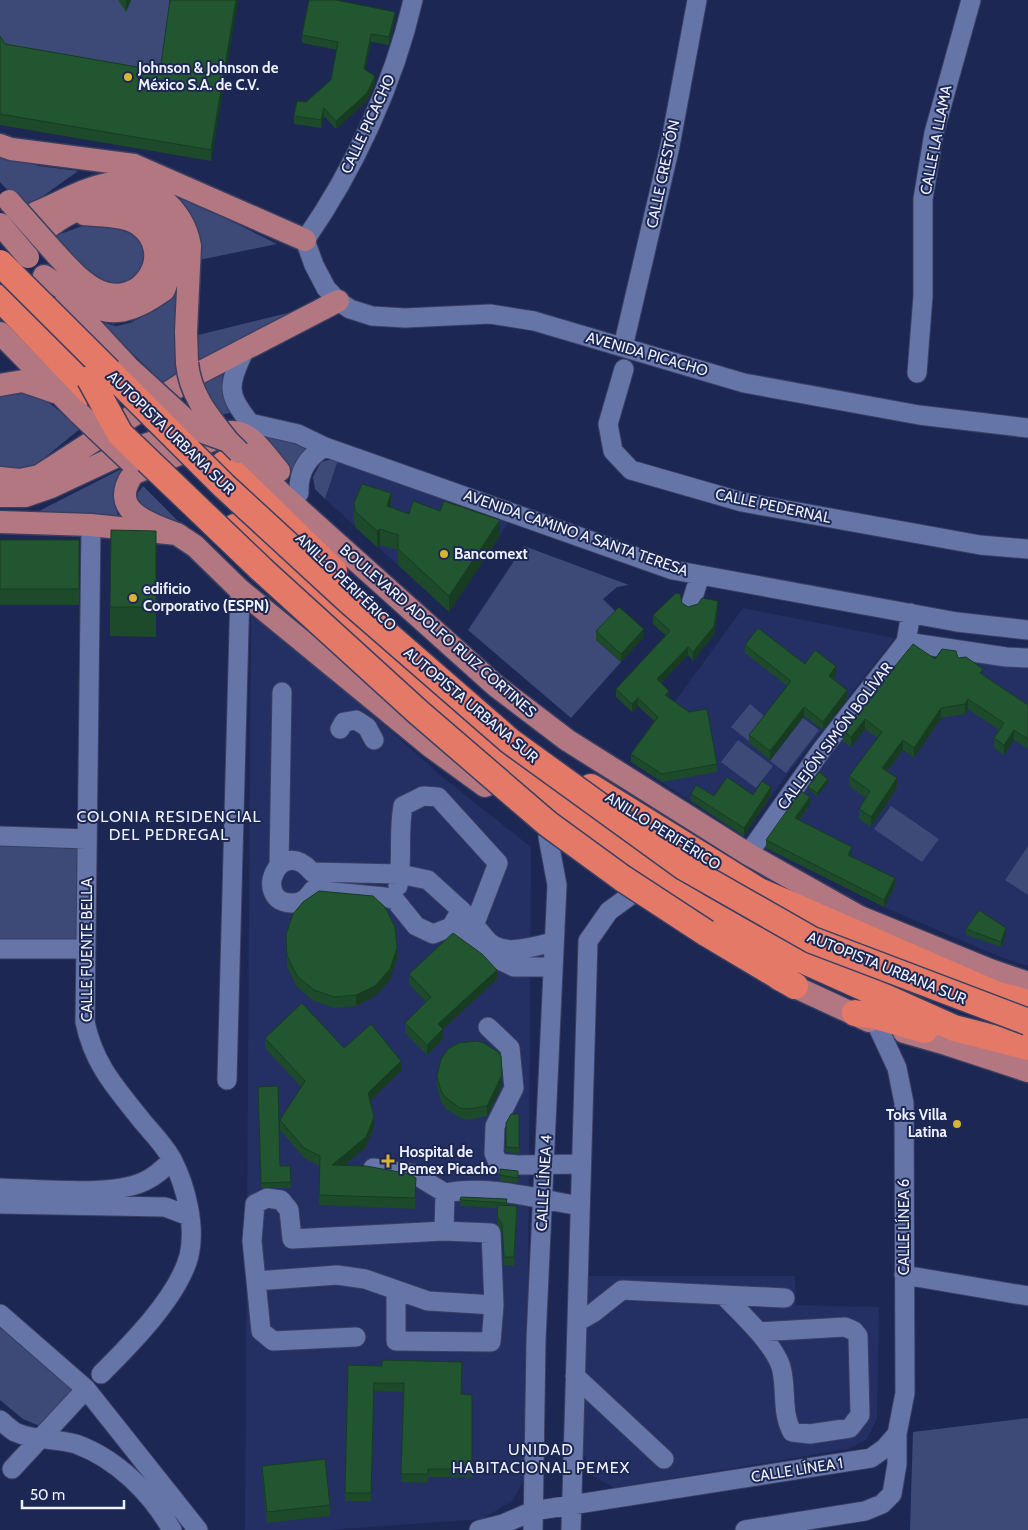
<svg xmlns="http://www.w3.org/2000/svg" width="1028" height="1530" viewBox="0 0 1028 1530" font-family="Cabin,sans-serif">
<rect width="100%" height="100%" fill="#1d2753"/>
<path fill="#242f63" d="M338,460l171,61 -9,15 -80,49 -95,-86z
M251,605l189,170 91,72 -4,627 -14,26 -30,19 -155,11h-83z
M743,608l152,30 -109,138 -43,60 -112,-74z
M916,647l112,16v303l-30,-10 -114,-49 -120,-61 34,-50z
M583,1276h212l1,29 83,2 -2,112 -11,21 -18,9 -233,39 -22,-12 -15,-35z"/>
<path fill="#3d4a77" d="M0,0h172l-12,82 -160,-35z
M0,154l39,12 39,5 -53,38 -25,-27z
M167,189l110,55 -78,16z
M93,222l46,9 11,30 -19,25 -31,-2 -48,-47z
M179,274l-1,100 -16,8 -62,-60 16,4 14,-3 27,-14 12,-12z
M308,308l-112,57 -2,-29z
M224,368c-4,18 1,28 10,44l-18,4 -16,-35z
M0,390l34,1 47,37 -50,41 -31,2z
M267,434l42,15 -13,11 -5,16 -27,-38z
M332,459l6,1 -13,39 -10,-10 -2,-12 8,-15z
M127,466c-12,17 -15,29 -9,50l-79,-5z
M143,486l38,38 -33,-9 -11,-14 1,-8z
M524,546l105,39 -12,2 -14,12 16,16 -23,25 25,22 -50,56 -103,-88z
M750,704l18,15 -18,23 -19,-15z
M803,718l16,12 -33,43 -16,-12z
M738,740l35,26 -17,22 -35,-26z
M891,806l48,33 -17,23 -48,-33z
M0,841l82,3v100l-82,-1z
M1028,846v49l-23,-15z
M0,1318l82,66 -40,43 -19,-8 -23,-19z
M1028,1418v112h-118l3,-98z"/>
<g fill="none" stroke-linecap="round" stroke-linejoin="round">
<defs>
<path id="minor" d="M413,0c-19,83 -59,170 -108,240l9,25 12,23 12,13 12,8 22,7 33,2 85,-4 44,7 210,62 175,32 109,13
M623,347l47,-201 27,-146
M244,351c-16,36 -18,41 6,72l48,11 27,13 348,123 284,52 71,8
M624,369l-16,55 5,27 18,19 111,32 238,43 48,4
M917,373l6,-77v-97l11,-66 37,-133
M299,493c-1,-21 8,-36 26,-46
M91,525l-6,497c9,43 31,66 58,100 10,12 23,25 30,39 13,26 23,66 16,95 -11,41 -59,89 -88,118
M691,604l9,-29
M906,642l100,15 22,1
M340,729l4,-7 12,-2 11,7 7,13
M0,836l87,3
M748,854l75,-106 83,-106 5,-29
M279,866l3,-174
M398,886c5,-26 0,-53 5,-80l20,-10 15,1 60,66 -23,60
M451,927l-18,7 -17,-8 -21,-26 -10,-3 -72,-7c-6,8 -11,14 -22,13 -39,-2 -12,-69 21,-31l88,2 28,6 33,30
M0,949h86
M553,967h-39l-31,-15 -32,-25 10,-17c11,10 18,22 28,32 16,15 46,4 65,0
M488,1027l22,21 4,40 -19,38 -1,27 4,10 20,2 63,-1
M227,1080l13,-490
M373,1168l41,6 31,19
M0,1188c38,1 113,9 145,-7 11,-5 19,-13 27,-21
M0,1204l165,3 24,9
M904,1275l124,21
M256,1281l-4,-40 3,-37 12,-6 14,2 8,10 3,29 152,-8 1,-38c43,-9 92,6 135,13
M396,1290v51l95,1 3,-37
M723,1295c17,17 51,49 58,72 6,21 0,45 11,65l18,2 40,-6 10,-13 -2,-79 -4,-5 -9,-4 -86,5
M0,1314l86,75 112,141
M577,1322l16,-9 29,-23 163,8
M356,1337l-83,4 -12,-10 -5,-50 81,-6 28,4 63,22 66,4 -3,-72 -47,-2
M575,1376l89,83
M0,1420c5,4 10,9 15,12 19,9 41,6 61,12 41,15 75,49 96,86
M12,1469l74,-80
M479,1530l24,-6 30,-13 338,-53 14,-10 12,-14
M533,1530l3,-190 21,-455 -9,-48
M571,1530l17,-589 21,-30 22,-16
M745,1530l120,-19 17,-7 10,-10 5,-30v-30l8,-41 -1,-290 -7,-35 -20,-43"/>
<path id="major" d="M0,145l11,4 123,16 171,75
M35,213c23,-9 47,-24 72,-29 40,-7 77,24 83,62l-4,86 1,31
M25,248c18,-19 44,-38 71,-45 37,-8 75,12 76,53 0,12 -4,23 -8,34 -55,39 -71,18 -120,-14
M56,254c13,14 26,29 43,37 43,19 78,-38 40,-66 -14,-10 -38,-9 -55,-11
M66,300l62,67
M0,333l79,80
M0,385l23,-4 32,11
M239,452l44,43 213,191 71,54 181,114 112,63 130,53 38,13
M0,478l20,2 19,-4 160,-103 139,-72
M0,496h25l26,-9 77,-36 60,-21
M0,522l91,3 86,9 18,12 45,44 190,156 55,40
M177,534c-27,-10 -70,-23 -44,-60l98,-42c20,-2 36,26 48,39
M778,979l91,42
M904,1032l42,12 82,27"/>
<path id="highway" d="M0,298l97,101
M224,464l110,107
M235,527l254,229 208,150 56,32 201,90 74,19
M591,787l168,104 236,103 33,9
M706,933l89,53
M855,1013l21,3 49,14"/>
</defs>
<use href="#minor" stroke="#3a3f62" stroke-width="21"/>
<use href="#major" stroke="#3a3f62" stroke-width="25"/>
<use href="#highway" stroke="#3a3f62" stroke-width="29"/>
<use href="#minor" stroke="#6675a8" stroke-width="19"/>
<use href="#major" stroke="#b27781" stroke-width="22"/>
<use href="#highway" stroke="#e47967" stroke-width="26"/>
<defs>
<path id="major-bridge" d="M9,201l47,53
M0,224l28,33
M187,363c3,32 22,54 41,78
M128,367l69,63 31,11 11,11
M79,413l52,49"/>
<path id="highway-bridge" d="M0,263l224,223 125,115 161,140 174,126 128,73 216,82
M90,379l30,55 142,136 156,142 130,112 74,54 84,55"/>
</defs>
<use href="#major-bridge" stroke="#3a3f62" stroke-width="25" stroke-linecap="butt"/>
<use href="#highway-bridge" stroke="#3a3f62" stroke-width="29" stroke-linecap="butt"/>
<use href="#major-bridge" stroke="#b27781" stroke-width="22"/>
<use href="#highway-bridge" stroke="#e47967" stroke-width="26"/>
</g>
<path fill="#1c4a2a" d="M118,0h13l-5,12z
M238,0l-27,161 -211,-36v-89l5,8 155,27z
M395,20l-6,25 -18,-3 -6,28 10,14 -8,17 -31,28 -12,-13 -3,12 -27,-4v-8l12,-14 25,-22 6,-30 -35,-7v-8z
M354,503l37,5 18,6 91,22 -51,76 -51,-47v-15l-18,-5 -3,2 -22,-20 -1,-9z
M156,531v106l-46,-1v-29z
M0,540h79v65h-79z
M682,603l6,4 30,2 -4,26 -21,26 -5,-6 -27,28 8,15 48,66v8l-55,10 -31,-20v-8l23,-33 -16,-15 -6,6 -16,-15v-8l50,-53 -13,-12v-9z
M596,631l48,6 -23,25 -25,-22z
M745,645l60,19 31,11 -3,4 14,20 -24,31 -19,-14 -34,44 -21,-17v-8l38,-49 -42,-33z
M958,658l70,47v44l-14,-9 -10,15 -10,-7v-10l5,-8 -31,-21 -3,5 -24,4 -27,40 -11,-8 -16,21 10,17 -26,39 -12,-8v-10l7,-11 -17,-12v-10l28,-38 -12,-9 -14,18 -8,-6v-11l92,-71z
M828,782l-11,14 -9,-7v-2z
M691,794l23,2 57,-1 -27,41 -53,-35z
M810,805l-11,15 53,35 -1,1 44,30 -11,21 -118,-59v-8z
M966,929l40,5 -5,13 -35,-12z
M286,935l111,24 -7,21 -15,16 -19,10 -22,2 -20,-7 -17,-14 -10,-20z
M409,974l88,5 -54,50v10l-16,16 -22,-22v-10l21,-21 -17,-18z
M265,1038l79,10 57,23 -31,30 4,26 -8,20 -22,19 72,22 -1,21 -96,-4 1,-39 -16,-8 -24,-28v-10l21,-33 -36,-39z
M437,1076l65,10 -15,30 -19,4 -8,-2 -14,-9 -5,-7 -4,-16z
M258,1087l22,79h10l1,22h-30z
M519,1114v40l-13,-2v-29z
M500,1169l18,2v12l-18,-2z
M461,1197l46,2v7l10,9 -3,51 -10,-1 -2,-32 -5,-9 1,-16 -38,-2z
M348,1365l113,29 11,1v82h-44v6l-27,-1 2,-90 -29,-1 -3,110h-26z
M262,1466l68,39v11l-63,7 -5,-46z"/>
<path fill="#173c22" d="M127,0h4l-5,12v-11z
M236,0h2l-27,161v-11z
M395,12v8l-6,25v-8z
M371,34v8l-7,35v-8z
M375,76v8l-8,17 -31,28v-8z
M324,108v8l-3,12v-8z
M391,493v16l-4,-3z
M500,520v16l-51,76v-16z
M380,529v16l-3,2v-16z
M718,601v8l-4,26 -21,26v-9z
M644,629v8l-23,25v-8z
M688,647v8l-31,32v-8z
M836,666v9l-7,9v-8z
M847,690v9l-24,31v-8z
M669,691v8l-4,-4z
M638,698v8l-6,6v-8z
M968,699v10l-3,5v-10z
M804,707v9l-34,44v-9z
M941,708v10l-27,40v-10z
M865,719v10l-14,18v-10z
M1014,730v10l-10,15v-10z
M903,740v10l-21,28v-10z
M897,778v10l-26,39v-10z
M828,779v3l-11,14v-3z
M771,787v8l-27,41v-8z
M810,797v8l-15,20v-7z
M852,847v8l-4,7v-7z
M895,878v8l-11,21v-7z
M1006,928v6l-5,13v-5z
M397,948v11l-7,21 -15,16 -19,10v-11z
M497,970v9l-54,50v10l-16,16v-10l11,-21z
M401,1061v10l-33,32v-10z
M502,1075v11l-15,30v-10z
M374,1117v10l-8,20 -34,29v-11z"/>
<path fill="#215631" stroke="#173c22" d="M170,0h66l-25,150 -211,-36v-78l5,8 155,27z
M309,0h27l59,12 -6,25 -18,-3 -7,35 11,7 -8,17 -31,28 -12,-13 -3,12 -27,-4 3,-15 9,1 25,-22 7,-38 -36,-7z
M362,484l29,9 -4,13 22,8 4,-13 27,10 4,-10 56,19 -51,76 -51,-47v-14l-18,-6 -3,2 -22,-20 -1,-8z
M111,530l45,1v76h-46z
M0,540h79v49h-79z
M676,593l4,1 2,9 6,4 10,-3 4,-6 16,3 -4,25 -21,26 -5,-5 -31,32 12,12 -4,4 24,17 18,-3 10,55 -55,10 -31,-20 27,-37 -20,-19 -6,6 -16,-15 54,-58 -17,-16z
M619,607l25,22 -23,25 -25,-23z
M758,628l47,36 10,-14 21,16 -7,10 18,14 -24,32 -19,-15 -34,44 -21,-16 42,-54 -46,-36z
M913,644l22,15 7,-10 14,2 2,7 8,-1 17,12 -3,4 48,32v34l-14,-9 -10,15 -10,-7 10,-15 -36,-24 -3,5 -24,4 -27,40 -11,-8 -21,28 15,10 -26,39 -12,-8 11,-18 -21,-15 33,-44 -17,-13 -14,18 -8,-7z
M819,772l9,7 -11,14 -9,-6z
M727,777l26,18 9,-14 9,6 -27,41 -53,-34 5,-9 18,11z
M801,791l9,6 -15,21 57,29 -4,8 47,23 -11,22 -118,-60z
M319,891l54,5 12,11 10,20 2,21 -7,21 -15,17 -19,9 -22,2 -20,-7 -17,-14 -10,-20 -1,-21 7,-21 10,-12z
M979,910l27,18 -5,14 -35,-13z
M453,933l29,21 15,16 -59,54 5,5 -16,16 -22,-22 26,-26 -22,-23z
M302,1003l42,45 27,-24 30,37 -33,32 6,24 -8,20 -34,28 34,1 44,8 6,4 -1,20 -96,-3 1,-39 -16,-8 -24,-28 25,-39 -40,-43z
M476,1041l8,2 14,9 3,4 1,19 -15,31 -19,3 -8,-1 -14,-10 -5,-7 -4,-15 4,-17 7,-10 11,-6z
M278,1086l2,80h10l1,16 -30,1 -3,-96z
M511,1114h8v34l-13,-1v-24z
M500,1169l18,2v7l-18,-3z
M461,1197l46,2 -1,4 -46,-3z
M498,1205l19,1 -3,51h-10l-2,-33 -5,-8z
M382,1360l80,2 -1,32 11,1v74h-44v5h-27l3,-91h-30l-3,110h-26l3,-128 34,1z
M325,1459l5,46 -63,7 -5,-46z"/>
<g fill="#dab333" stroke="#1d2753" stroke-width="2">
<circle cx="128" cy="77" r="5"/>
<circle cx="444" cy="554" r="5"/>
<circle cx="133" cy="598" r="5"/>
<circle cx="957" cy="1124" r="5"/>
<path d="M385.5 1153.5h5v5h5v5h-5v5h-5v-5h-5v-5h5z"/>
</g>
<g text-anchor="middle" stroke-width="4" stroke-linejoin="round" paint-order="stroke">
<g font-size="15" font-weight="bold" fill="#edf1fc" stroke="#1d2753" text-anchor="start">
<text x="138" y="73">Johnson &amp; Johnson de<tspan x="138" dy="17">México S.A. de C.V.</tspan></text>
<text x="454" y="559">Bancomext</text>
<text x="143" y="594">edificio<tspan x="143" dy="17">Corporativo (ESPN)</tspan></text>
<text x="947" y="1120" text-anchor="end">Toks Villa<tspan x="947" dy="17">Latina</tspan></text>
<text x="399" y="1157">Hospital de<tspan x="399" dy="17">Pemex Picacho</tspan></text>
</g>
<g font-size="15" fill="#edf1fc" stroke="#1d2753">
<text transform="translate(368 124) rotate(-65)" y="5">CALLE PICACHO</text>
<text transform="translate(936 140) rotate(-79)" y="5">CALLE LA LLAMA</text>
<text transform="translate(663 174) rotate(-78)" y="5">CALLE CRESTÓN</text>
<text transform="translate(647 354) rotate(16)" y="5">AVENIDA PICACHO</text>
<text transform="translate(171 433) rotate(44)" y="5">AUTOPISTA URBANA SUR</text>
<text transform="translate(773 506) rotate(12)" y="5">CALLE PEDERNAL</text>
<text transform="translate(576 533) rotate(19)" y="5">AVENIDA CAMINO A SANTA TERESA</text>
<text transform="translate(346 582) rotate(44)" y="5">ANILLO PERIFÉRICO</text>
<text transform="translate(438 631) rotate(41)" y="5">BOULEVARD ADOLFO RUIZ CORTINES</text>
<text transform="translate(471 705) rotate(40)" y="5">AUTOPISTA URBANA SUR</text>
<text transform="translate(835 736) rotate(-53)" y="5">CALLEJÓN SIMÓN BOLÍVAR</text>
<text transform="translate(663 831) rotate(32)" y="5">ANILLO PERIFÉRICO</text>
<text transform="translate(87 950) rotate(-90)" y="5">CALLE FUENTE BELLA</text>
<text transform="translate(887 968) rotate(22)" y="5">AUTOPISTA URBANA SUR</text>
<text transform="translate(544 1183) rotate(-87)" y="5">CALLE LÍNEA 4</text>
<text transform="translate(904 1227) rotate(-90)" y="5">CALLE LÍNEA 6</text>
<text transform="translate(797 1470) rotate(-9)" y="5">CALLE LÍNEA 1</text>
</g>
<g font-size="16" letter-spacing="1" fill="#edf1fc" stroke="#1d2753">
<text x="169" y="822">COLONIA RESIDENCIAL<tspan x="169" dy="18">DEL PEDREGAL</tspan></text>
<text x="541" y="1455">UNIDAD<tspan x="541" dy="18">HABITACIONAL PEMEX</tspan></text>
</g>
</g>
<path d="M22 1500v8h102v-8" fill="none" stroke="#edf1fc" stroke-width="2.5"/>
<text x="30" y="1500" font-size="15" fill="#edf1fc" stroke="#1d2753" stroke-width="4" paint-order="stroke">50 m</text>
</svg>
